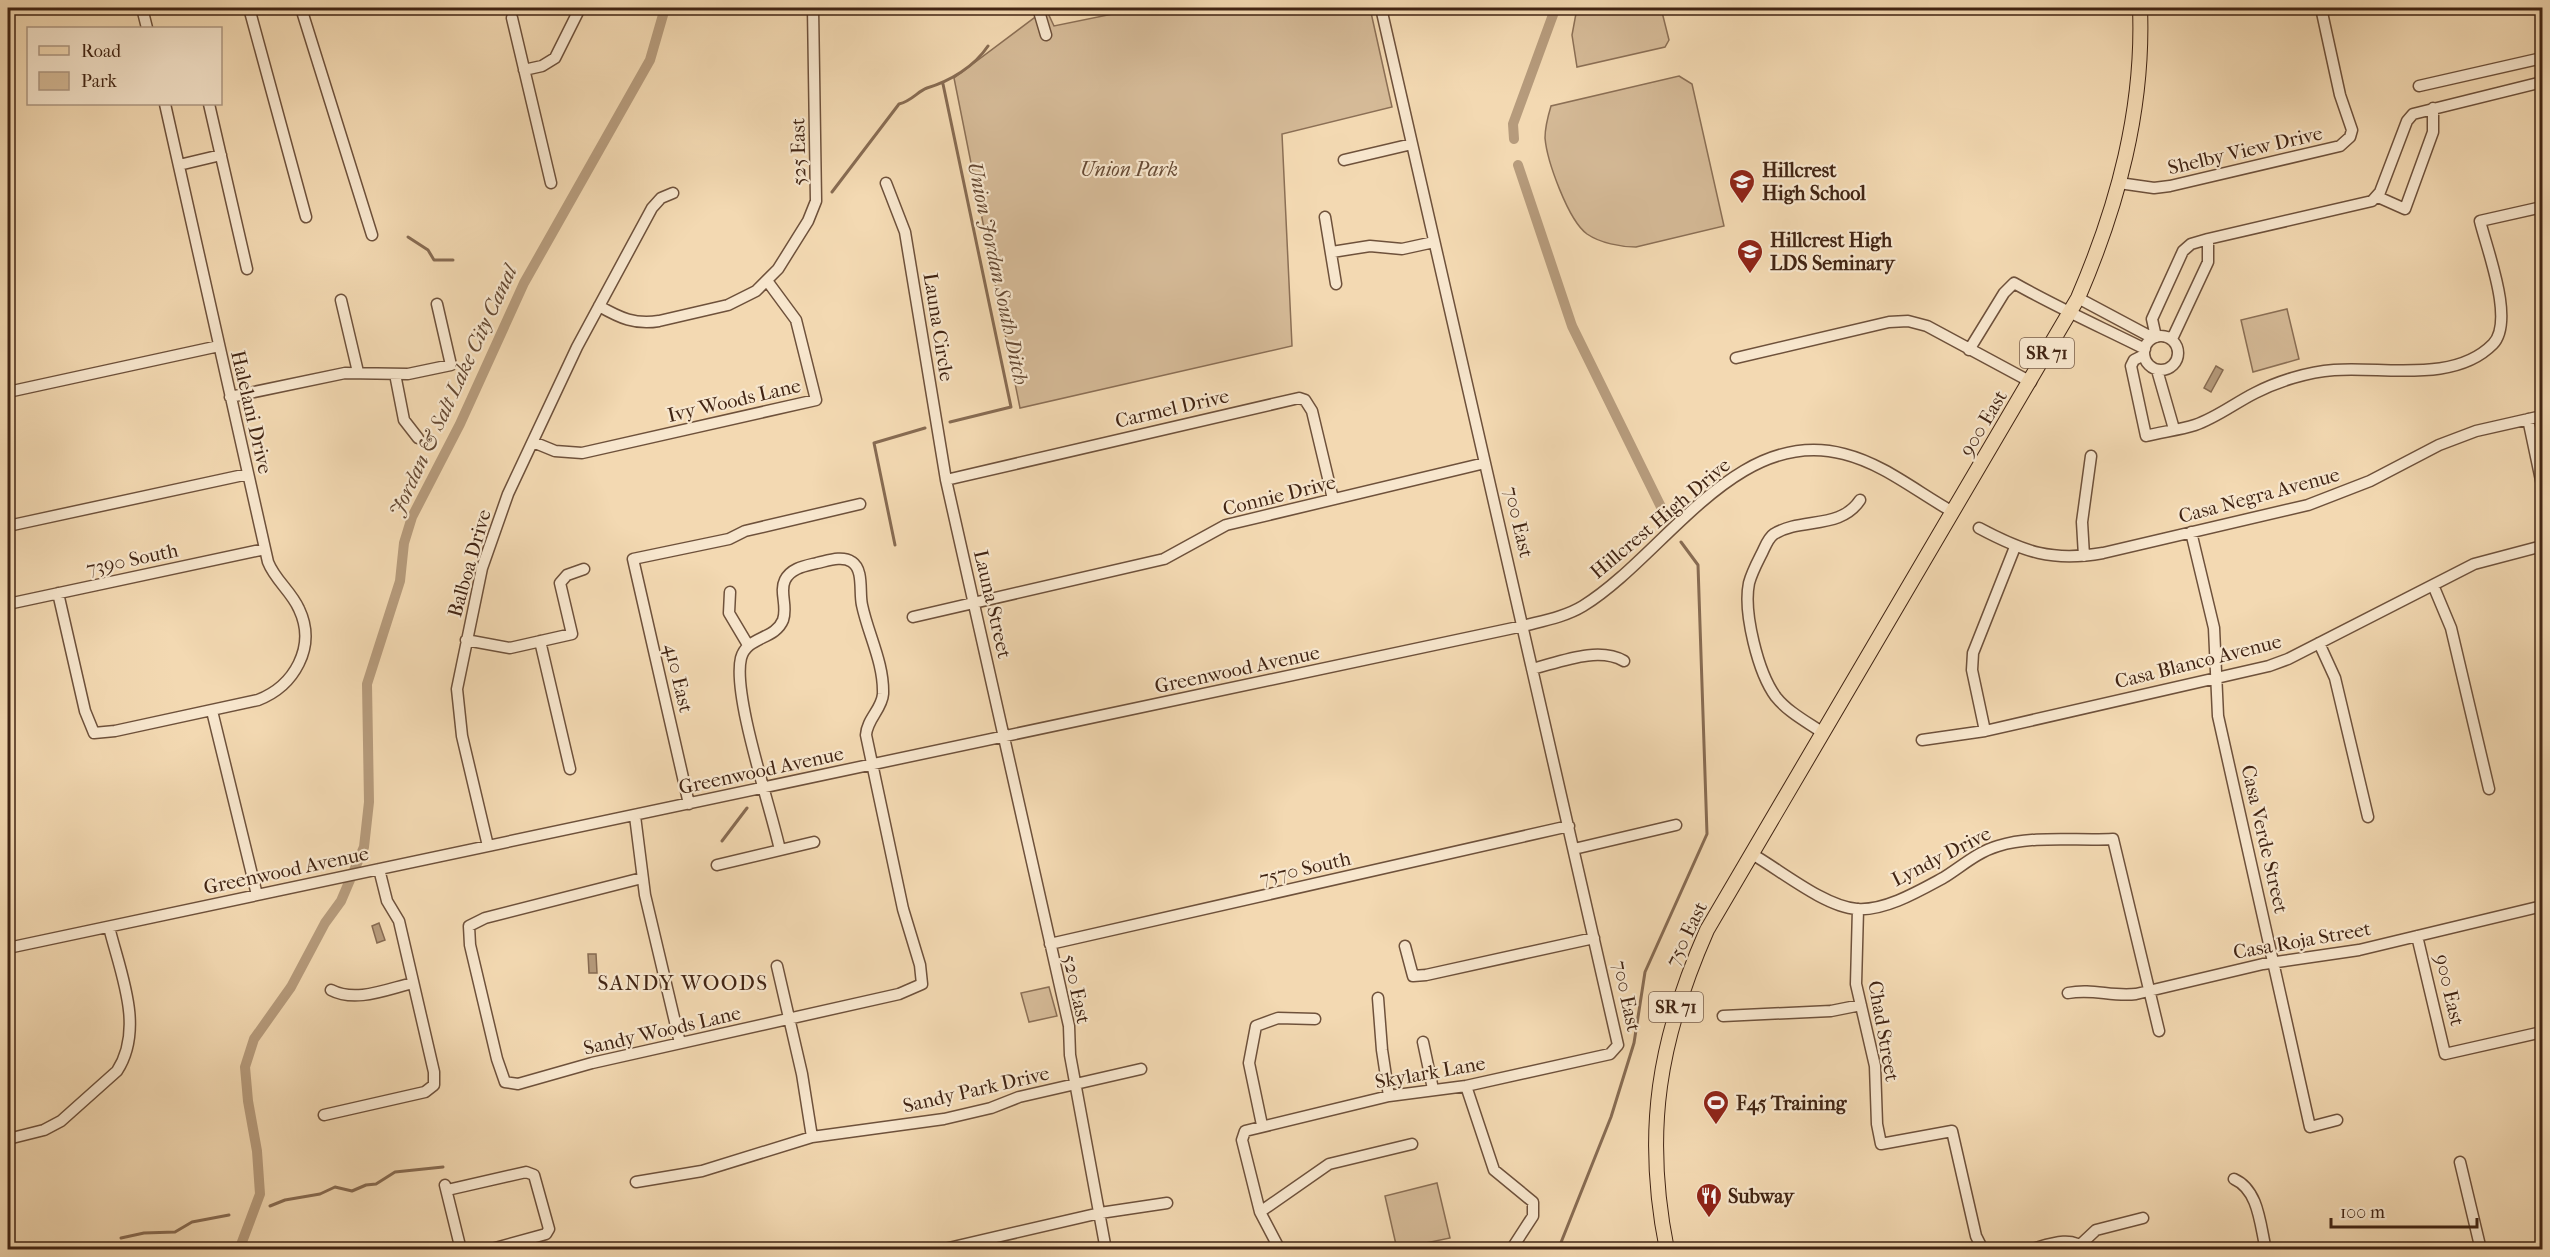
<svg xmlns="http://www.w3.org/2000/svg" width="2550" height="1257" viewBox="0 0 2550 1257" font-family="'IM FELL French Canon',serif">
<rect width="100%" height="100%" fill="#f3d9b2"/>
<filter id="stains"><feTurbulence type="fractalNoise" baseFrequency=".00333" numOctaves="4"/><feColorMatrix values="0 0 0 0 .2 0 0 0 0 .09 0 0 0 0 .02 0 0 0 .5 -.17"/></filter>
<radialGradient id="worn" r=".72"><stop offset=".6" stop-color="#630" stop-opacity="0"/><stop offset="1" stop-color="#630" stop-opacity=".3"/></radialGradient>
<path fill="#d5ba97" stroke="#8b6f55" stroke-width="1.5" d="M1142,8h228l22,99 -110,27 10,212 -272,62 -66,-330 92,-69 8,17z
M1577,8h84l8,32 -4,7 -88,20 -5,-32z
M1679,76l13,8 32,142 -88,21c-15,0 -36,-4 -49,-13 -19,-14 -40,-73 -42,-96 0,-11 3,-22 6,-32z
M2287,309l12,50 -46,13 -12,-52z
M1049,987l8,29 -28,6 -8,-29z
M1437,1183l13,55 -53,11 -12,-53z"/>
<path fill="#b69b7c" stroke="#876b52" stroke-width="1.5" d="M2216,366l7,4 -12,22 -7,-4z
M379,923l6,17 -8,3 -5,-17z
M588,954h8l1,19h-8z"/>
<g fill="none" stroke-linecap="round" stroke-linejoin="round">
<path stroke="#876b52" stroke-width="3" d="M943,84l68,323 -61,15
M832,192l67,-88c13,-3 19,-13 28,-16 23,-7 47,-21 61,-42
M408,237l20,13 6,10h19
M895,545l-21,-102 51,-15
M722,841l25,-33
M270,1206l15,-6 35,-6 15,-7 17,4 14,-6 10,-1 19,-12 48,-5
M121,1238l23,-5 31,-1 17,-10 37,-7
M81,1250l4,-2
M1558,1250l53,-133 23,-74 11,-71 62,-138 -9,-269 -17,-23"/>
<path stroke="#b69b7c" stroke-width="10" d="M1514,139l-1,-15 41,-112 -1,-4
M1518,165l54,161 92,187
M239,1250l21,-56 -3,-43 -9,-50 -3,-34 9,-28 37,-52 34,-64 16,-22 23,-54 5,-45 -2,-118 33,-103 4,-38 8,-26 48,-93 64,-141 126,-223 15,-52"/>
<defs>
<path id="minor" d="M142,8l5,20
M249,8l57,209
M301,8l71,227
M1038,8l8,27
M512,18l39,165
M524,70l18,-4 13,-8 25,-50
M2419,86l123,-28
M209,104l38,165
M1344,160l68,-16
M179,165l42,-10
M886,183l19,49 41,248 123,546 1,29 36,195
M2119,183l35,5 16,-2 170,-40 10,-9 2,-7 -12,-35 -19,-87
M2378,197l27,12 28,-77v-24
M1325,217l11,67
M1332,252l38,-6 32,3 32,-7
M2078,298l75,40
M341,300l17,72
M599,306c21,12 36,19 60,15l69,-16 28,-14 22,-22 30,-48 8,-20 -3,-193
M2144 353a17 17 0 1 1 34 0a17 17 0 1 1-34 0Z
M2156,337l-4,-18 31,-68 8,-7 17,-5
M2172,339l36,-77v-23l164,-38 8,-9 27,-71 6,-7 129,-32
M1969,350l35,-57 10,-10c42,24 87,44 131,66
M2144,355l-10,5 -3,6 15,70c15,-4 33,-6 49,-11 21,-7 40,-22 60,-32 23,-12 53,-21 79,-23 48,-4 120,14 159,-26 22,-23 -6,-94 -13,-123l62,-14
M1736,358l153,-36 19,-1 19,5 104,56
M2157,370l17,59
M395,374l9,46 14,18
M8,392l211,-46
M230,397l115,-24 63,1 43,-9 -14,-61
M2528,419l14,66
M533,442l22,9 27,2 234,-53 -20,-80 -28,-38
M946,480l353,-82 6,2 7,11 21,88
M8,526l240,-52
M1979,528c45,24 73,34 124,25l205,-48 62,-24 69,-36 37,-14 66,-15
M2191,532l23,96 4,88 92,411 27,-7
M2084,556l-2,-34 9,-66
M2433,585l18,43 38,161
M730,592l-1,21 19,32
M58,593l27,118 9,22 21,-2 143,-31c36,-14 59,-53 41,-91 -8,-18 -24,-29 -31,-47l-103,-458
M8,604l257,-55
M913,617l251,-58 62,-34 259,-62
M466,640l44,8 62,-14 -12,-51 7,-8 17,-6
M540,641l30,128
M2319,643l16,35 33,139
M1532,669c28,-7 66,-23 92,-8
M212,711l45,184
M1985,731l-13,-61 1,-17 42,-106
M1823,733c-16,-11 -35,-21 -47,-36 -18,-24 -33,-85 -27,-114 3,-11 8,-20 13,-30 3,-6 6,-15 12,-19 28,-17 66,-4 86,-34
M1922,740l63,-9 284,-65 19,-7 186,-95 68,-18
M689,804l-56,-245 96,-20 16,-8 115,-27
M635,816l10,79 35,148
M488,846l-26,-110 -5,-47 25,-121 26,-74 69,-147 75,-139 9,-10 12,-5
M1574,849l102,-24
M1752,854c28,16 73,53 105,55 28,2 62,-18 86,-31 18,-11 34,-26 55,-32 36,-11 78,-5 115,-7l46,192
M717,865l97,-23
M642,878l-157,40 -16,8 1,19 27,114 8,23 13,2 74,-21 307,-69 23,-10 -2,-19 -17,-56 -37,-174c1,-16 16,-26 17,-41 1,-31 -15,-60 -21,-89 -3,-13 2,-35 -10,-43 -10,-7 -25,-1 -35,1 -12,3 -26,5 -32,17 -6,12 3,26 -2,40 -8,20 -36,16 -42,38 -9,37 30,150 39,192
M1858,909l-2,75 19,82 2,58 4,20 71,-13 24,105 7,14
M2417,936l28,118 97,-22
M1050,944l519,-118
M1405,946l8,30 13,-1 168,-37
M8,948l1515,-322c19,-5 42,-9 60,-20 81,-50 153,-181 261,-152 40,10 73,38 109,58
M777,966l25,108 10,63
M331,990c25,13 56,-1 82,-7
M2068,993c25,-5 43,4 68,1l127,-30 96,-14 183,-44
M1378,998l4,52 7,46
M1723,1016l108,-5 30,-6
M1423,1042l10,47
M1466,1086l28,84 39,32v14l-22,34
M324,1115l101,-23 9,-7v-13l-35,-151 -12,-20 -8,-32
M1262,1125l-13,-62 7,-37 22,-8 37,1
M8,1139l36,-9 17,-9 56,-50c28,-43 3,-99 -8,-144
M2460,1162l21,88
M2234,1179c25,11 26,46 32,71
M636,1182l66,-11 110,-34 132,-18 47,-11 28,-11 122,-28
M445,1185l16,65
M447,1190l79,-18 8,3 15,54 -3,5 -58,16
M1260,1212l69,-48 83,-20
M2080,1245l16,-15 47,-12
M940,1250l160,-37 67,-10
M1280,1250l-20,-38 -18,-72 3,-9 144,-35 77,-10 144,-32 8,-9 -237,-1037
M2028,1250c17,-4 43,-16 56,-1"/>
<path id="major" d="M1667,1250c-24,-119 -8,-211 40,-320l371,-632c40,-93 66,-189 62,-290"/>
</defs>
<use href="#minor" stroke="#6e513b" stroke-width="13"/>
<use href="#major" stroke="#412413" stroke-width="16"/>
<use href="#minor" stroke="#f7e6cd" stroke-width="10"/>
<use href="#major" stroke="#f3d9b2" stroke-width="14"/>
</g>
<defs>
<symbol id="school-pin" viewBox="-11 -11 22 30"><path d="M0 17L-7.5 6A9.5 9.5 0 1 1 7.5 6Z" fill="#8f2418" stroke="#f7e6cd"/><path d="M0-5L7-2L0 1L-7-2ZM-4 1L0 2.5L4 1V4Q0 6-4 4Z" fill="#fff"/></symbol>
<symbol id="stadium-pin" viewBox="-11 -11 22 30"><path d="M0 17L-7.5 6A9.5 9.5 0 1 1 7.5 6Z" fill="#8f2418" stroke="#f7e6cd"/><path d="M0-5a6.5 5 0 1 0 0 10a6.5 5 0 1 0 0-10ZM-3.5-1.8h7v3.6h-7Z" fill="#fff"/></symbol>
<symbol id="restaurant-pin" viewBox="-11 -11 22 30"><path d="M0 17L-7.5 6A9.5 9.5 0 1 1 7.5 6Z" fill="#8f2418" stroke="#f7e6cd"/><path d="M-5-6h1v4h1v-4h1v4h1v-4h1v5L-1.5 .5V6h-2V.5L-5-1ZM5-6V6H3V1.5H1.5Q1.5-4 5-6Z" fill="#fff"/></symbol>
</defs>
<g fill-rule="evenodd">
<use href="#school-pin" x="1727" y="167" width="30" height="40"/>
<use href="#school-pin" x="1735" y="237" width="30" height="40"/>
<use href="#stadium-pin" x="1701" y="1088" width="30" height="40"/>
<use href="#restaurant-pin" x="1694" y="1181" width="30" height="40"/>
</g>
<g text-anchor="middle" stroke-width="4.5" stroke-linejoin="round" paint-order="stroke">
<g fill="#f7e6cd" stroke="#785e4b" stroke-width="1.5">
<rect x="2020" y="338" width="54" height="30" rx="4.5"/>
<rect x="1649" y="992" width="54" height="30" rx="4.5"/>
</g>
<g font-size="18" font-weight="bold" fill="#412413">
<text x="2047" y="359">SR 71</text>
<text x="1676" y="1013">SR 71</text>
</g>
<g font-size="20" fill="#412413" stroke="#f7e6cd">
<text transform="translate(2245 150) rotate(-13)" y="7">Shelby View Drive</text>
<text transform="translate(798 152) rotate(-91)" y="7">525 East</text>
<text transform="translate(939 327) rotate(81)" y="7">Launa Circle</text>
<text transform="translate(734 400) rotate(-13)" y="7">Ivy Woods Lane</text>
<text transform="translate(1172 408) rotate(-13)" y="7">Carmel Drive</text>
<text transform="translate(252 412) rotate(77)" y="7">Halelani Drive</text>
<text transform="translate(1983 423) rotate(-59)" y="7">900 East</text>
<text transform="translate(1279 495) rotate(-14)" y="7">Connie Drive</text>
<text transform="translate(2259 495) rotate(-15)" y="7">Casa Negra Avenue</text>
<text transform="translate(1660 518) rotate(-40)" y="7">Hillcrest High Drive</text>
<text transform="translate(1519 522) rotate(77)" y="7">700 East</text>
<text transform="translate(132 559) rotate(-12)" y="7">7390 South</text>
<text transform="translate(469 563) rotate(-74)" y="7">Balboa Drive</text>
<text transform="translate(993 604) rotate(77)" y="7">Launa Street</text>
<text transform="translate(2198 661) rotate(-14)" y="7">Casa Blanco Avenue</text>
<text transform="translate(1237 669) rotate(-12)" y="7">Greenwood Avenue</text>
<text transform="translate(679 678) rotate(77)" y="7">410 East</text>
<text transform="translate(761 770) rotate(-12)" y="7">Greenwood Avenue</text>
<text transform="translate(2265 839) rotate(77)" y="7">Casa Verde Street</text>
<text transform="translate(1941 856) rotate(-27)" y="7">Lyndy Drive</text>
<text transform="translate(1305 868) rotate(-13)" y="7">7570 South</text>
<text transform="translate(286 870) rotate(-12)" y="7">Greenwood Avenue</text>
<text transform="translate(1686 934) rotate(-64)" y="7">750 East</text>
<text transform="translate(2302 940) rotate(-10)" y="7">Casa Roja Street</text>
<text transform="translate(1077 989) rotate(78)" y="7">520 East</text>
<text transform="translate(2450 990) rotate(77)" y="7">900 East</text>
<text transform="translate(1627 996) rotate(78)" y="7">700 East</text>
<text transform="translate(662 1030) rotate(-13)" y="7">Sandy Woods Lane</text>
<text transform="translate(1884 1031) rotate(80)" y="7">Chad Street</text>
<text transform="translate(1430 1072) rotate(-10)" y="7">Skylark Lane</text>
<text transform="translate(976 1089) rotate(-13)" y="7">Sandy Park Drive</text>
</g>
<g font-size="20" font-style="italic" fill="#664a34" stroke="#f7e6cd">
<text x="1129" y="176">Union Park</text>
</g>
<g font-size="20" font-weight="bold" fill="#412413" stroke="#f7e6cd" text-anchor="start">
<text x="1762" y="177">Hillcrest<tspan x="1762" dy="23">High School</tspan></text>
<text x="1770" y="247">Hillcrest High<tspan x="1770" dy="23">LDS Seminary</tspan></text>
<text x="1736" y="1110">F45 Training</text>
<text x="1728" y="1203">Subway</text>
</g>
<g font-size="21" font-style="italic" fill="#644832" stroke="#f7e6cd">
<text transform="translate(998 273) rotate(78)" y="7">Union Jordan South Ditch</text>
<text transform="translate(453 391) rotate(-65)" y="7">Jordan &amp; Salt Lake City Canal</text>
</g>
<g font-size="21" letter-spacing="1.5" fill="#412413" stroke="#f7e6cd">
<text x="683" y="990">SANDY WOODS</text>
</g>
</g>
<rect width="2550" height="1257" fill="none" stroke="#f3d9b2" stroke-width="30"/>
<rect x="9" y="9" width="2532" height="1239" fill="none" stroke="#412413" stroke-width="3"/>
<rect x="15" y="15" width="2520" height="1227" fill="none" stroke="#412413" stroke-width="1.5"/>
<rect x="27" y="27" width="195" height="78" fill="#f7e6cd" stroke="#ae9883" stroke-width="1.5"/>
<rect x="39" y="46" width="30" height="9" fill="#f3d9b2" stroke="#ae9883" stroke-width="1.5"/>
<text x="81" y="57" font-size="18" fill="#412413">Road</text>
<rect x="39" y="72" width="30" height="18" fill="#d5ba97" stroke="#ae9883" stroke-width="1.5"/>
<text x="81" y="87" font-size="18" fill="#412413">Park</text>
<path d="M2331 1218v9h146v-9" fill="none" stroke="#412413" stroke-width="3"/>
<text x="2340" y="1218" font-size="18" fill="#412413" stroke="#f7e6cd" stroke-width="4.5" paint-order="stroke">100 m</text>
<rect width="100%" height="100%" filter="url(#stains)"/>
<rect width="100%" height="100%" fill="url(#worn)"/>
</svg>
